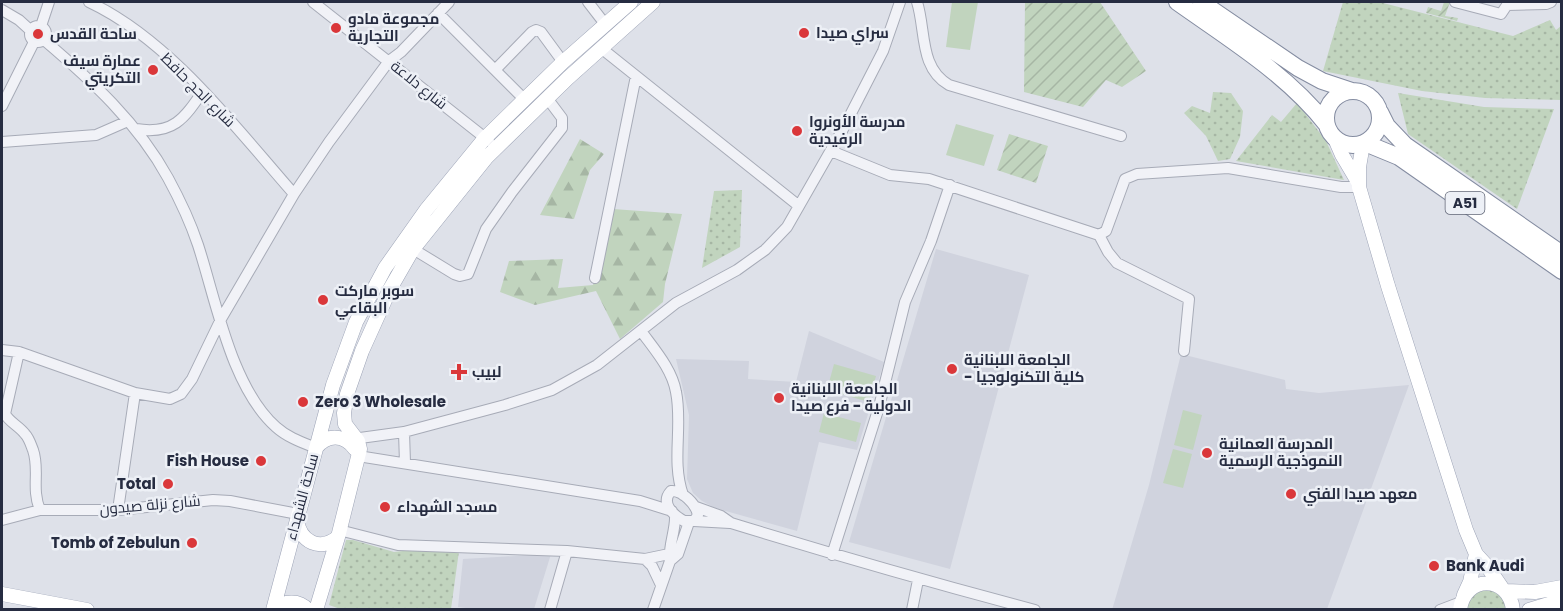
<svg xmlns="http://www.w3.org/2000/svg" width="1563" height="611" viewBox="0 0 1563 611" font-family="Poppins,Cairo,sans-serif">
<defs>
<pattern id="grass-dots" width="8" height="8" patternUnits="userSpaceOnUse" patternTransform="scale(1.5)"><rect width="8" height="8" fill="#c1d4be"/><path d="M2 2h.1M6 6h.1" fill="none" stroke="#a6b6a4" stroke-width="1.8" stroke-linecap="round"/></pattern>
<pattern id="forest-firs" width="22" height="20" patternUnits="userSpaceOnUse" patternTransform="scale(1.5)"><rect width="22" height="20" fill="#c1d4be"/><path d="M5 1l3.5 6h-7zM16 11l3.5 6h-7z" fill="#a6b6a4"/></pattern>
<pattern id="garden-furrows" width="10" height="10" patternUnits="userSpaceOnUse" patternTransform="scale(1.5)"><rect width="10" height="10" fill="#c1d4be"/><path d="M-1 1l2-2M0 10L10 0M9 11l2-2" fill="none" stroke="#a6b6a4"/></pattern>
</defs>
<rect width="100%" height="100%" fill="#dee1e9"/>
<path fill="#d0d3de" d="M936,249l93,26 -79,294 -101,-27z
M809,331l75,31 -27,88 -38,-8 -22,89 -82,-23 -13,-7 -9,-8 -6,-14 2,-64 -13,-56 73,2 -1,18 48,3z
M1181,354l104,26 1,9 33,4 90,-8 -82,224 -215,1 37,-125z
M551,554l-17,55 -53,1 -23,-3 5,-48z"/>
<path fill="url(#grass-dots)" d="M1343,2h36l134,34 37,-16 6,10 5,-4v74l-76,-2 -63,-7 -99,-20z
M1213,92l18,1 12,18 -3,26 -10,22 -12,2 -12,-25 -22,-23 8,-7 18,7z
M1398,93l86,14 70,2 -37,100 -109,-75z
M1297,103l29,38 18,39 -108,-19 36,-46 9,7z
M742,190l-2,57 -38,21 12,-77z
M346,540h7l41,12 17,-2 48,1 -8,58 -108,1 -14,-5z
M1490,589l12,8 5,13h-44l12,-19z"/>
<path fill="url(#forest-firs)" d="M580,139l24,15 -14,16 -16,49 -34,-4z
M613,209l69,5 -17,70 -2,18 -43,37 -24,-48 -61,14 -35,-13 9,-31 54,-2 -5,29 35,-3z"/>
<path fill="#c1d4be" d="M952,2h26l-8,48 -24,-3z
M956,124l38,11 -10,31 -38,-11z
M834,364l42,12 -7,26 -42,-12z
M1183,410l19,5 -9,35 -19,-5z
M824,413l37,10 -5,19 -37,-10z
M1173,449l19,5 -9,34 -20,-5z"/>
<path fill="url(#garden-furrows)" d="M1025,2h75l46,69 -24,16 -16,-7 -23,27 -59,-15z
M1444,2h6l-5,14 13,2 -1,3 -31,-8 2,-6 13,4z
M1009,134l39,12 -12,37 -39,-13z"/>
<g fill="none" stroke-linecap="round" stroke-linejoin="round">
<defs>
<path id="minor" d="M89,2c81,38 146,125 205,192
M313,2l176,139
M588,2l17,22
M917,2c9,28 2,66 32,83l172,51
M1455,2l46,12 6,-9 39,-1 5,-2
M2,10l17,10 11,10
M438,13l87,87
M30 34a8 8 0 1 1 16 0a8 8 0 1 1-16 0Z
M41,26l8,-24
M44,40c47,40 94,83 124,138 12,22 22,43 30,67 18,55 33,142 78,182 11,10 25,15 40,21
M601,48l198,158
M495,70l37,-38 4,-2 5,2 22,30
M2,106l32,-64
M136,129c37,6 48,-10 67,-38
M2,142l94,-7 32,-14
M831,151l59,24 39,4 170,56 7,-4 19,-52 12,-5 91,-6 113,19h18
M1099,235l9,17 9,11 72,36 -5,52
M413,249l41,25 6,2 8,-2 18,-45 26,-37 50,-64v-10l-15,-20
M595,278l41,-202
M641,331c13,18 31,38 35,61 7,34 -5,69 7,103
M2,350l17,2 -14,62c4,8 14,12 20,20 4,4 6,11 8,16 7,20 -2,38 7,60
M19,352l116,41 35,6 11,-5 11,-15 29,-60 73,-125 35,-52 60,-81 12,-9 48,-50
M404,432l1,31
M350,442l10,-4 44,-6 101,-27 47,-15 45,-25 79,-62 61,-33 28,-20 22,-23 56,-98 40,-78 17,-49
M358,456l282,45 32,10
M671,491c11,-1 25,13 27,24l-4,6h-10c-11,-6 -24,-18 -13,-30z
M696,507l25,9 10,7c101,31 202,60 304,87
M118,510l17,-117
M2,520l38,-10h78l95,-10 17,1 68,13
M694,521l36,2
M339,530l59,15 169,6 78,8 24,-5
M832,555l47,-148 26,-105 26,-61 19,-56
M645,559l7,7 9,19
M670,561l8,-7 11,-32
M550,610l17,-59
M653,610l17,-49c-2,-15 6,-31 5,-46
M912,610l6,-30
M1440,610l21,-8"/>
<path id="major" d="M1335,139l7,16 16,27
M1363,144l-4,23v20l29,99 78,244 10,24 11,12 15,22
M316,448c11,-14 28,-14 39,1
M297,520c3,22 23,32 41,17
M1506,591l29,1 27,-5
M2,594l85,16
M1464,595l6,-13 6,-28
M273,610l60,-225 23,-63 29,-54 41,-58 59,-72 78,-76 68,-60
M275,610c9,-10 24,-10 33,0
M316,610l22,-73 22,-88 -2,-8 -13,-17 -1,-11 3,-19 15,-43 28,-62 23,-40 73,-91 82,-80 85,-76
M1460,610c4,-35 49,-36 53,0
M1529,610l33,-10"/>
<path id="highway" d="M1177,2c52,37 110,72 150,123
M1201,2l97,66 24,13 30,10
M1326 118a27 27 0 1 1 54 0a27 27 0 1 1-54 0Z
M1380,112l7,14 18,19 157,109
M1365,143l34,14 163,114"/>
</defs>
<use href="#minor" stroke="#a7abb7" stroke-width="12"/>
<use href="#major" stroke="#9ca3b6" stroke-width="15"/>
<use href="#highway" stroke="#848ca1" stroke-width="18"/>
<use href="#minor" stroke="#f1f2f7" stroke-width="10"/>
<use href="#major" stroke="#fff" stroke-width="14"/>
<use href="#highway" stroke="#fff" stroke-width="16"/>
</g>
<g fill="#da373a" stroke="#edf0f6" stroke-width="2">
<circle cx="336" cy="28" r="6"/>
<circle cx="804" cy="33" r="6"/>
<circle cx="38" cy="34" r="6"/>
<circle cx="153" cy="70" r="6"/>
<circle cx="797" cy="131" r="6"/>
<circle cx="323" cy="300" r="6"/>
<circle cx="952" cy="369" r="6"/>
<path d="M456 363h6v6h6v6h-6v6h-6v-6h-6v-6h6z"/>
<circle cx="779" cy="398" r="6"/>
<circle cx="303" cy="402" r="6"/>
<circle cx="1207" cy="453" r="6"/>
<circle cx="261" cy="461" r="6"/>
<circle cx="168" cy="484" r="6"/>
<circle cx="1291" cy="494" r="6"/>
<circle cx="385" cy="507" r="6"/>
<circle cx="192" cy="543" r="6"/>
<circle cx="1434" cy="566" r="6"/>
</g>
<g text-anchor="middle" stroke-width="5" stroke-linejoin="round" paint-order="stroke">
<rect fill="#edf0f6" stroke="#626777" stroke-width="1.5" x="1445.5" y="192" width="39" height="22" rx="4.5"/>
<g font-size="14" font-weight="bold" fill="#262c41">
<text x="1465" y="208">A51</text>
</g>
<g font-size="15" font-weight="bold" fill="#262c41" stroke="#edf0f6" text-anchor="start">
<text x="348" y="24">مجموعة مادو<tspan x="348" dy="17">التجارية</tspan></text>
<text x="816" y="38">سراي صيدا</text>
<text x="50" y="39">ساحة القدس</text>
<text x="141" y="66" text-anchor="end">عمارة سيف<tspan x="141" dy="17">التكريتي</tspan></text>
<text x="809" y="127">مدرسة الأونروا<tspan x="809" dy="17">الرفيدية</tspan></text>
<text x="335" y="296">سوبر ماركت<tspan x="335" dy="17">البقاعي</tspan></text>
<text x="964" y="365">الجامعة اللبنانية<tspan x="964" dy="17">- كلية التكنولوجيا</tspan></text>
<text x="472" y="377">لبيب</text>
<text x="791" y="394">الجامعة اللبنانية<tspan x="791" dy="17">الدولية - فرع صيدا</tspan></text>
<text x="315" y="407">Zero 3 Wholesale</text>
<text x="1219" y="449">المدرسة العمانية<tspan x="1219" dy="17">النموذجية الرسمية</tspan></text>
<text x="249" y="466" text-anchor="end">Fish House</text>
<text x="156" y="489" text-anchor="end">Total</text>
<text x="1303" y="499">معهد صيدا الفني</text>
<text x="397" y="512">مسجد الشهداء</text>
<text x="180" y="548" text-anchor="end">Tomb of Zebulun</text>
<text x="1446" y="571">Bank Audi</text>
</g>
<g font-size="15" fill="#262c41" stroke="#edf0f6">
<text transform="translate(419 85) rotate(39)" y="5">شارع دلاعة</text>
<text transform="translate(198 90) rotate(45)" y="5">شارع الحج حافظ</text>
<text transform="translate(302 497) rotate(-75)" y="5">ساحة الشهداء</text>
<text transform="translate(150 505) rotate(-5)" y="5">شارع نزلة صيدون</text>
</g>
</g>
<rect width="1563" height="611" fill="none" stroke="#262c41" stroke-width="6"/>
</svg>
